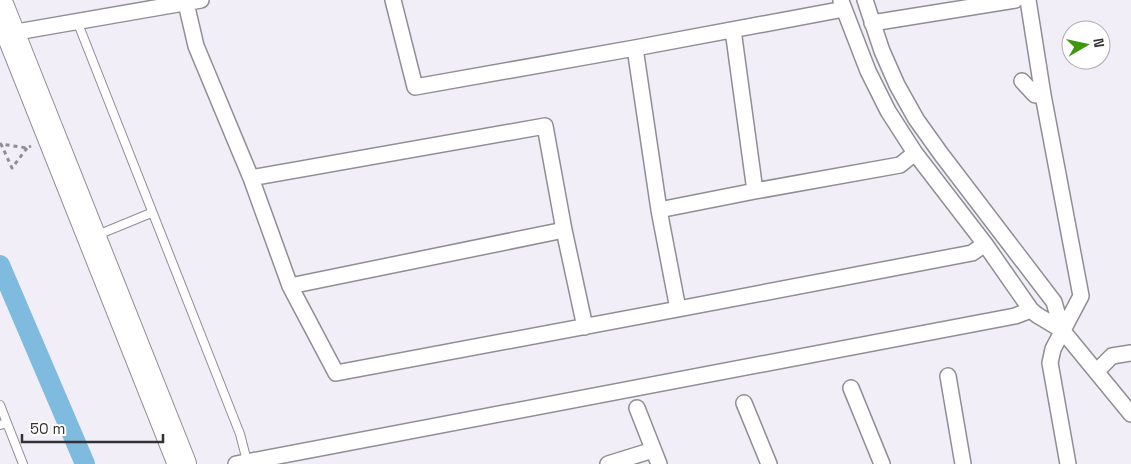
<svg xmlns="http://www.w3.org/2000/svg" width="1131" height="464" viewBox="0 0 1131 464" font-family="'Space Grotesk',sans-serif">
<rect width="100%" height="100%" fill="#f1eef7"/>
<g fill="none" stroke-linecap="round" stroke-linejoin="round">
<path stroke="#7fbadf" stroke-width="20" d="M0,265l85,199"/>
<defs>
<path id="lane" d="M77,21l163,413 7,27
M95,236l56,-23
M0,405l7,18
M0,425l7,-2 16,41"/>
<path id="street" d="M393,0l22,87 220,-39 209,-39
M865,0l17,51 15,34 19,34 25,35 113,148 8,28
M1028,0l15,95
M841,1l27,70 20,40 27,42 70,91 46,66 6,5 25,15 69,84
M186,3l10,43 55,132 39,108 46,87 342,-64
M872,23l143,-23
M733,30l22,161
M11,33l190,-33
M635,48l24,162 19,99 294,-56 13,-9
M1022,81l13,14h8l38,201 -28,53 -3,14 18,101
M251,178l294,-52 19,104 21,97
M659,210l96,-19 145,-26 15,-12
M290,286l274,-56
M1097,371l15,-15 19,-3
M948,376l15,88
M851,388l31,76
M744,403l25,61
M637,408l22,56
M236,464l779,-148 16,-6
M608,464l45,-14"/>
<path id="highway" d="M0,7l182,457"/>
</defs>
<use href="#lane" stroke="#908d95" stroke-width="10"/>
<use href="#street" stroke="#908d95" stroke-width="18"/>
<use href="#highway" stroke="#908d95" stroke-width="30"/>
<path stroke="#908e94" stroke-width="3" stroke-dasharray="4 4" stroke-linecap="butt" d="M27,148l-15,20 -11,-24 26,4 4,-2"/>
<use href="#lane" stroke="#fff" stroke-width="8"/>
<use href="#street" stroke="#fff" stroke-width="15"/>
<use href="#highway" stroke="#fff" stroke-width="28"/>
</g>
<g transform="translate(1086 45) rotate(81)"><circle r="24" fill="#ffffff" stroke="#adadae"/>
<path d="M0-4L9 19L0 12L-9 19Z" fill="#3f970e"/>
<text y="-8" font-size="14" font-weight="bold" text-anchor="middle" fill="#323134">N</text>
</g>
<path d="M22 434v8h141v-8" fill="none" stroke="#323134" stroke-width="2.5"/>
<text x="30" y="434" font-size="15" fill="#323134" stroke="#ffffff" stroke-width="4" paint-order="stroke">50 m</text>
</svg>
